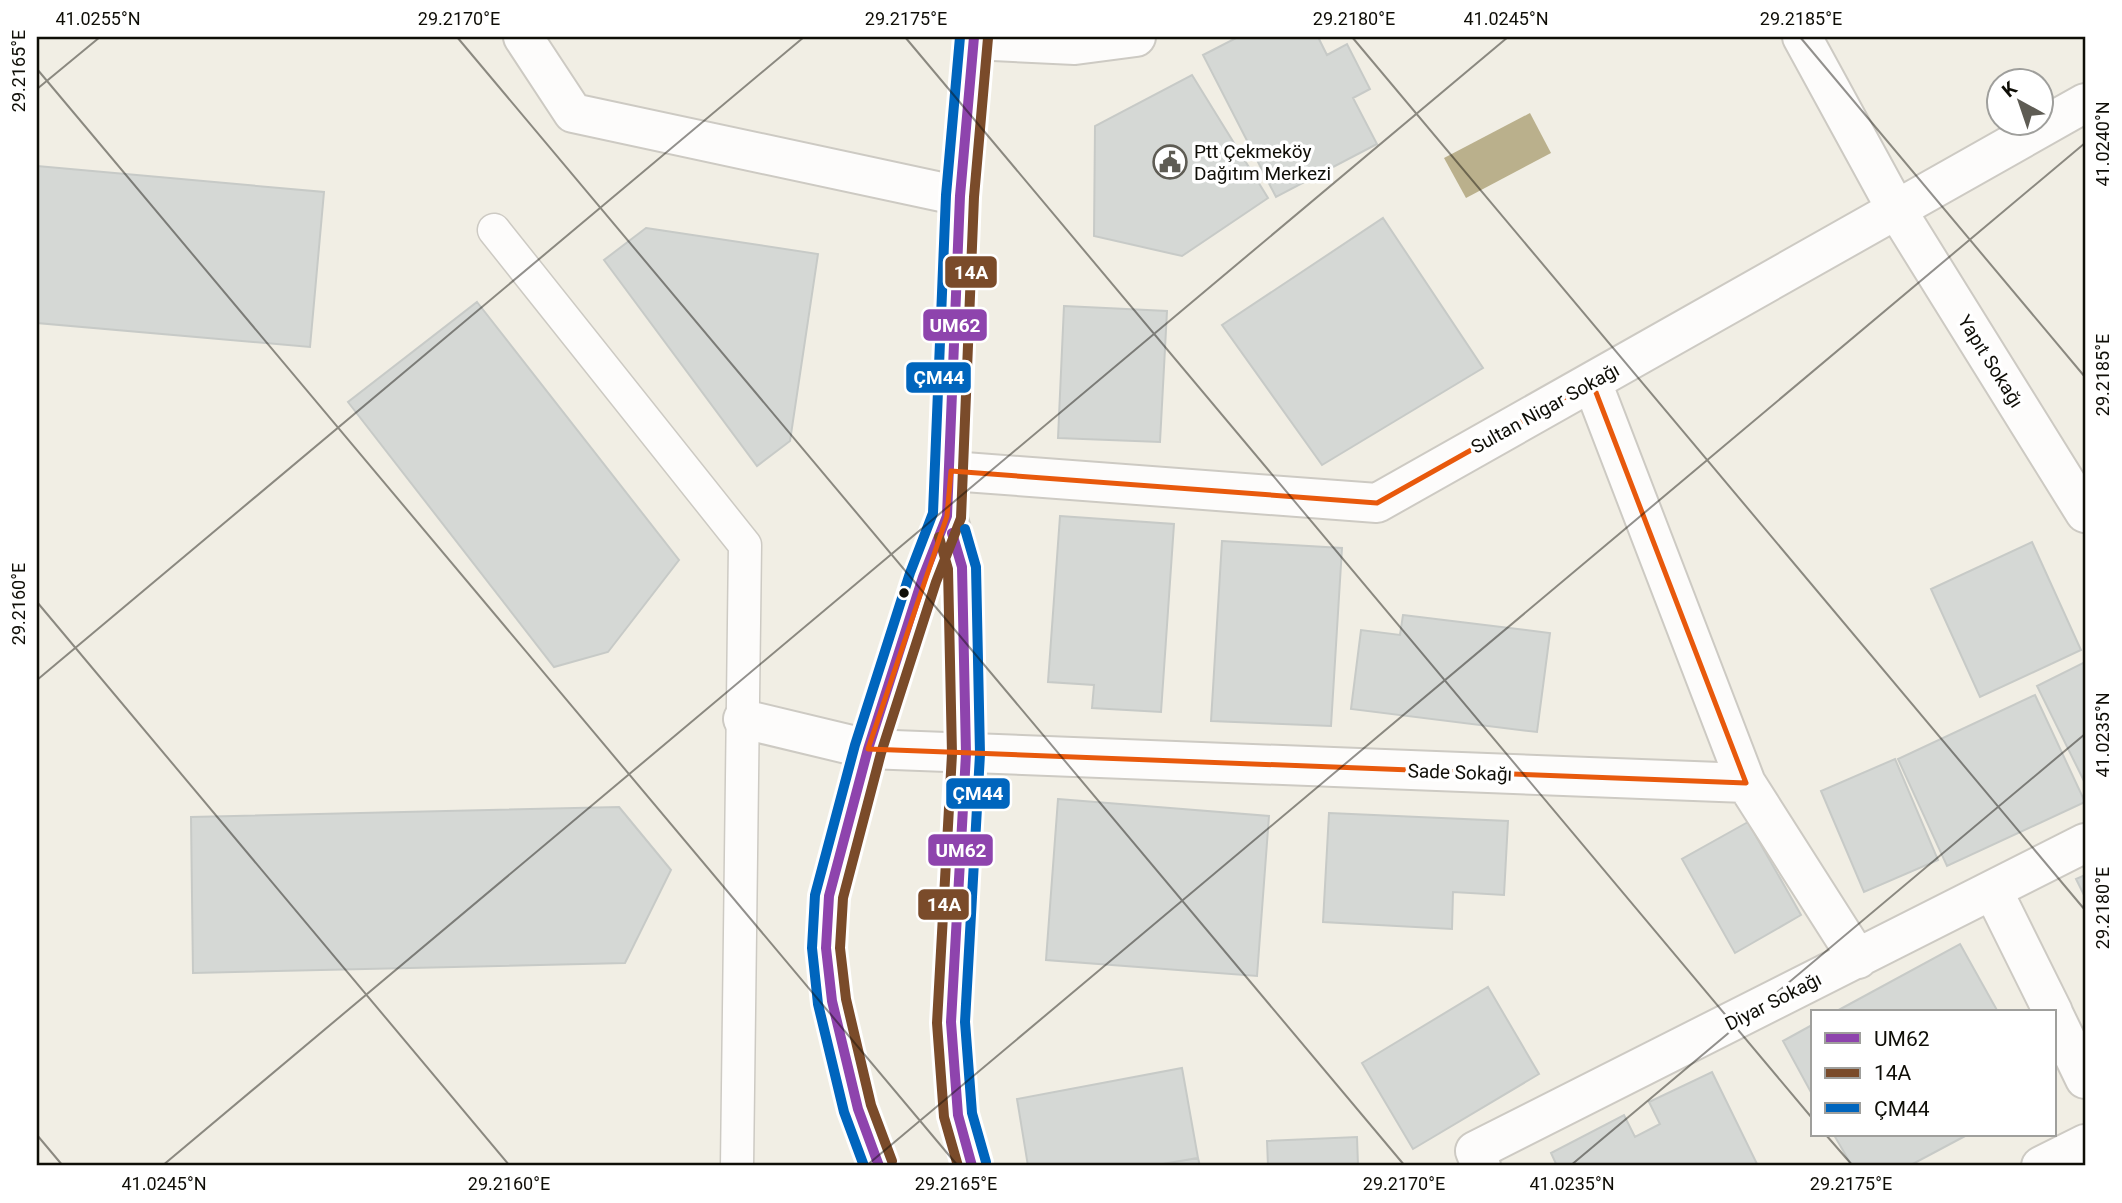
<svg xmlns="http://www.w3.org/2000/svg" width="2122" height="1203" viewBox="0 0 2122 1203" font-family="Roboto,sans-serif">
<rect width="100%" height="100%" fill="#f1eee4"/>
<path fill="#bab08c" d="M1530,113l21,40 -85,45 -22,-40z"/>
<path fill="#d5d8d5" stroke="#c7cac7" stroke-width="2" d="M1238,37h80l9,18 20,-11 23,45 -17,9 24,46 -101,53 -73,-142z
M1192,75l76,123 -86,58 -88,-20 1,-110z
M37,166l287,26 -14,155 -273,-24z
M1383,218l100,150 -161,97 -100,-140z
M646,228l172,26 -28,187 -33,25 -153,-206z
M477,302l202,258 -71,92 -54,15 -206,-265z
M1064,306l103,5 -7,131 -102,-4z
M1060,516l114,8 -13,188 -69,-4 2,-23 -46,-3z
M1222,541l120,7 -11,178 -120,-5z
M2032,542l49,108 -101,47 -49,-108z
M1403,615l147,18 -13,99 -186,-23 10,-79 39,5z
M2085,662v121l-48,-97z
M2035,695l50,107 -138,64 -49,-107z
M1895,759l43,101 -74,32 -43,-101z
M1058,799l211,17 -12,160 -211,-16z
M619,807l52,63 -46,93 -432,10 -2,-156z
M1329,813l179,8 -4,74 -51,-3 -1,37 -129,-7z
M1748,822l53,93 -66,38 -53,-94z
M2085,875v22l-9,-18z
M1960,944l38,68h-163z
M1488,987l51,87 -126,75 -51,-86z
M1812,1025v69l-29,-53z
M1182,1068l16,90 -47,8h-123l-11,-67z
M1712,1072l46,94h-201l-6,-13 73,-38 11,22 25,-13 -11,-22z
M1834,1135h133l-58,31h-57z
M1357,1137l1,29h-90l-1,-25z
M1198,1158l2,8h-49z"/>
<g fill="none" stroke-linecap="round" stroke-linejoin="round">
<defs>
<path id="service" d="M494,230l251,315 -8,621"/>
<path id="minor" d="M523,37l50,76 387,83
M1802,37l94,172 189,304
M973,40l102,5 61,-8
M1592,382l154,401
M951,471l426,32 708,-400
M743,719l125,30 878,34 112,176
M1993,891l60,121
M2054,1015l31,64
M1481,1166l-6,-15 610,-308
M2041,1166l44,-22"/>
<path id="primary" d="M947,516l15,51 4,187 -15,268 7,93 14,51
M879,1166l-21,-57 -26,-108 -6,-53 3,-52 39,-147 55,-172 24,-61 13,-320 14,-159"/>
</defs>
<use href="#service" stroke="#cdcac3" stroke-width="35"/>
<use href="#minor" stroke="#cdcac3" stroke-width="42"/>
<use href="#primary" stroke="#cdcac3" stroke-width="42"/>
<use href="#service" stroke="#fdfcfb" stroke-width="32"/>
<use href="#minor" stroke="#fdfcfb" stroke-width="38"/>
<use href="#primary" stroke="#fdfcfb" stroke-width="38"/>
<defs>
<path id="bus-1" d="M952,533l10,34 4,187 -15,268 7,93 14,51
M879,1166l-21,-57 -26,-108 -6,-53 3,-52 39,-147 55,-172 24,-61 13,-320 14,-159"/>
<path id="bus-2" d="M939,537l9,32 4,185 -15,269 7,94 14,49
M892,1161l-21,-56 -25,-106 -6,-51 3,-50 38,-145 55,-171 25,-64 13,-321 14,-159"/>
<path id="bus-3" d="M965,529l11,38 4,187 -15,268 7,91 14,49
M864,1166l-20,-54 -26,-108 -6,-56 3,-53 40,-150 55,-172 23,-60 13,-318 14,-158"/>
</defs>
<use href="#bus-1" stroke="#fff" stroke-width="16"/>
<use href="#bus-2" stroke="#fff" stroke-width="16"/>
<use href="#bus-3" stroke="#fff" stroke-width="16"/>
<use href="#bus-1" stroke="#8e44ad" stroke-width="10"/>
<use href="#bus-2" stroke="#7a4b2a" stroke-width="10"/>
<use href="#bus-3" stroke="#0065bd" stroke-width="10"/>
</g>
<path fill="none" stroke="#e8590c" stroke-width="5" stroke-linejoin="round" d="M1592,382l154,401 -878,-34 79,-233 4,-45 426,32z"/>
<path fill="none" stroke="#0f0e07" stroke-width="2" stroke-opacity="0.45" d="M457,37l948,1129M905,37l907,1081M1352,37l733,873M1800,37l285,340M37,69l921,1097M37,89l63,-52M37,602l473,564M37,680l767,-643M37,1135l26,31M1826,1135l27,31M162,1166l1346,-1129M866,1166l1219,-1023M1570,1166l515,-432"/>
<defs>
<symbol id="civic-ring" viewBox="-11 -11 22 22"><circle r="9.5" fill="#fff" stroke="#5e5c54" stroke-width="1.5"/><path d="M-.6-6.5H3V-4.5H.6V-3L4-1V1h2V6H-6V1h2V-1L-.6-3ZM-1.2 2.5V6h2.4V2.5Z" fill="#5e5c54"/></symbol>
</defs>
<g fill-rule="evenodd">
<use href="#civic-ring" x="1151" y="143" width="38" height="38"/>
</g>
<circle fill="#0f0e07" stroke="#fff" stroke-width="2.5" cx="904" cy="593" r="6"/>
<g text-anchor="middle" stroke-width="7" stroke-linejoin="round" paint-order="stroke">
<g font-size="19" fill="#0f0e07" stroke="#fff" text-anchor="start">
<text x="1194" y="158">Ptt Çekmeköy<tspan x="1194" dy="22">Dağıtım Merkezi</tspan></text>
</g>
<g font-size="19" fill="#0f0e07" stroke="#fff">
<text transform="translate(1991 361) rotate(58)" y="7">Yapıt Sokağı</text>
<text transform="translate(1545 408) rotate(-29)" y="7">Sultan Nigar Sokağı</text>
<text transform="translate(1460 772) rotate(2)" y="7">Sade Sokağı</text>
<text transform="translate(1773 1001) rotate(-27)" y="7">Diyar Sokağı</text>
</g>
</g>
<g stroke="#fff" stroke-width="2.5">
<rect x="944" y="255" width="54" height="34" rx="7" fill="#7a4b2a"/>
<rect x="922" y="308" width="66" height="34" rx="7" fill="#8e44ad"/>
<rect x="905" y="361" width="67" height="33" rx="7" fill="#0065bd"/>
<rect x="945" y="777" width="66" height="33" rx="7" fill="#0065bd"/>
<rect x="927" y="833" width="67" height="34" rx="7" fill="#8e44ad"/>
<rect x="917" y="888" width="53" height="33" rx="7" fill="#7a4b2a"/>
</g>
<g font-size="19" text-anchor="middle" font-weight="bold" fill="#fff">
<text x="971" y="279">14A</text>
<text x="955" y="332">UM62</text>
<text x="939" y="384">ÇM44</text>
<text x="978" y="800">ÇM44</text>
<text x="961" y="857">UM62</text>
<text x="944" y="911">14A</text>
</g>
<rect width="2122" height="1203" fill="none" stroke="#ffffff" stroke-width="77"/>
<rect x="1811" y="1010" width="245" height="126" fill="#ffffff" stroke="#9f9f9c" stroke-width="2"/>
<rect x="1825" y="1033" width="35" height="10" fill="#8e44ad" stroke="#9f9f9c" stroke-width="2"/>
<text x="1874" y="1046" font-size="21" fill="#0f0e07">UM62</text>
<rect x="1825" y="1068" width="35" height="10" fill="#7a4b2a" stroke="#9f9f9c" stroke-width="2"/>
<text x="1874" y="1080" font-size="21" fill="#0f0e07">14A</text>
<rect x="1825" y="1103" width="35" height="10" fill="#0065bd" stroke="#9f9f9c" stroke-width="2"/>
<text x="1874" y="1116" font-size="21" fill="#0f0e07">ÇM44</text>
<g transform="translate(2020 102) rotate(320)"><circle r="33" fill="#ffffff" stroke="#9f9f9c" stroke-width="2"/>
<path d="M0-5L12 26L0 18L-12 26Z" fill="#5e5c54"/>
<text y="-10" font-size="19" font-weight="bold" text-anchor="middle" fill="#0f0e07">K</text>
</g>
<rect x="38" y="38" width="2046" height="1126" fill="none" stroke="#0f0e07" stroke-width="2.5"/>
<g font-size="18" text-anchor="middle" fill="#0f0e07">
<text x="98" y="25">41.0255°N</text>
<text x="459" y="25">29.2170°E</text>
<text x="906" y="25">29.2175°E</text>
<text x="1354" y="25">29.2180°E</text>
<text x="1506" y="25">41.0245°N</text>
<text x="1801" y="25">29.2185°E</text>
<text transform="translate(19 71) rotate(-90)" y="6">29.2165°E</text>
<text transform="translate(2103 144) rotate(-90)" y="6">41.0240°N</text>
<text transform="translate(2103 375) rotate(-90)" y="6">29.2185°E</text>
<text transform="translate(19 604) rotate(-90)" y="6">29.2160°E</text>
<text transform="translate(2103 735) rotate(-90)" y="6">41.0235°N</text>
<text transform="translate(2103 908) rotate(-90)" y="6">29.2180°E</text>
<text x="164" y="1190">41.0245°N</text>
<text x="509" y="1190">29.2160°E</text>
<text x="956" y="1190">29.2165°E</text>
<text x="1404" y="1190">29.2170°E</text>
<text x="1572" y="1190">41.0235°N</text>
<text x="1851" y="1190">29.2175°E</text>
</g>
</svg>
